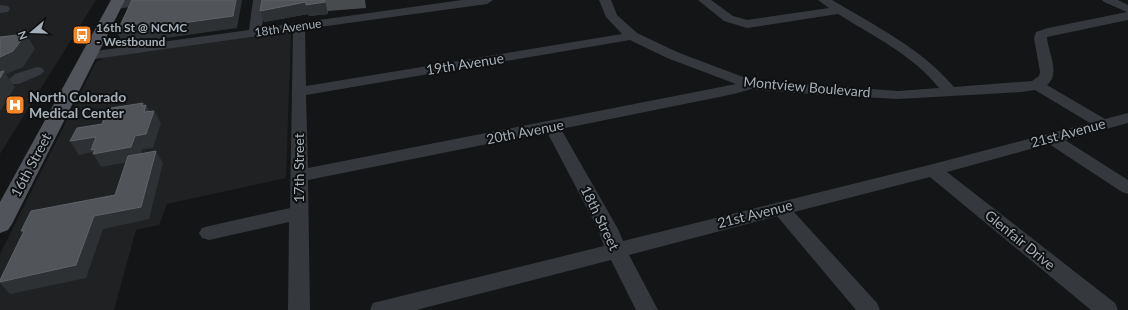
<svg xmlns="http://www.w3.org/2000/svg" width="1128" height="310" viewBox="0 0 1128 310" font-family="Lato,sans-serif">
<rect width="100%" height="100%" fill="#141516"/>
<path fill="#202123" d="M0,0h96l-96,154z
M291,30l-5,148 -119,26 -8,21 -23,5 -22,80h-114v-56l96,-192 9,-5z"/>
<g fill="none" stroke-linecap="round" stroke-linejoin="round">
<path fill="#35383c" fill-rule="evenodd" d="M127,0h36l-6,4 -42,5 -6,-4 2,-3z
M253,0h12l-3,28 200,-28h31l-6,4 -182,25 1,57 316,-52 -16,-17 -7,-17h12l6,15 20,18 40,19 74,28 147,11 41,-3c-26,-33 -66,-52 -101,-74l-91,14 -23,-7 -26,-21h13l22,16 14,4 82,-12 -11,-8h14c43,26 89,48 122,87l78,-6 7,-5 1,-4 -6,-34 2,-6 12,-4 79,-16 -23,-10 -2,-2h16l10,5v15l-81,17c1,16 14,36 0,48l58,34 23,-6v10l-63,17 63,40v14l-6,-2 -73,-48 -102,28 168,131 3,7h-27l-161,-133 -136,35 83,91 3,7h-24l-79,-94 -148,39 29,55h-22l-25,-50 -195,50h-46l3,-7 8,-2 223,-55 -6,-17 -51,-97 -239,48 2,130h-22l1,-88 -80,18 -7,-2 -3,-5 3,-5 7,-2 81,-18 3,-177 -205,29 -5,-1 -2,-3 2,-3 5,-1 161,-22zM630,40l37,18 69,26 -428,84 -2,-73zM751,89l60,5 87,5 123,-7 14,-2 55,33 -157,41 -310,77 -5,-12 -57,-100 173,-35z
M0,5l8,1 2,3 -2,3 -8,1z
M37,67l5,1 2,3 -2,3 -23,10h-10l-2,-3 8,-7z"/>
<path fill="#51555b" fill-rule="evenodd" d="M111,0h14l-113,224 -4,6 -8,3v-31z"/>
</g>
<path fill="#474b4e" d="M262,0h103l1,8 -38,3v3l-19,2 -1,-2 -44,8 -4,-11z"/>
<path fill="#2e3133" d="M236,0h6l-5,28 -114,16 -6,-12z
M325,0l3,14 -19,2 -1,-2 -44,8 -4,-11 46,-9z
M26,34l9,15 -12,18 -17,7 9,13 -15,24v-54z
M143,103l3,4v-2l6,11 2,-5 7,12 -8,25 -11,1 -3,11 -38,7 -9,-15 -13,3 -9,-14 74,-29 -2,-6z
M156,151l7,12 -14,56 -46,10 -17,49 -76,16 -10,-11v-1l94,-66z"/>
<path fill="#515559" stroke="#5e6368" d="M132,0h104l-3,16 -116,16z
M262,0h63v2l-19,3v-3l-46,9z
M26,34l-13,17 -13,6v-20z
M4,71l-4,7v-6z
M143,103l-1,3 4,-1 -2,7 10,-1 -8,23 -11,2 -4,11 -38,7 2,-5 -4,1 5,-13 -26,4 7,-13 25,-4 4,-12 4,-1 1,-3z
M156,151l-15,56 -47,9 -18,49 -76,17v-2l24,-49h-3l10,-20 84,-16 13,-39z"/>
<defs>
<symbol id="bus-square" viewBox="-11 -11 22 22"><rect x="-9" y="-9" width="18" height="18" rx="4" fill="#fc8626" stroke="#0f1011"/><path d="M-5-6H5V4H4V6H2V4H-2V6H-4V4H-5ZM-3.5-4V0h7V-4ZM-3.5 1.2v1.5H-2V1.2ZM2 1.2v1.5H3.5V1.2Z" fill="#fff"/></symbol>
<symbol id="hospital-square" viewBox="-11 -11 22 22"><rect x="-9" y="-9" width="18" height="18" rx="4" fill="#fc8626" stroke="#0f1011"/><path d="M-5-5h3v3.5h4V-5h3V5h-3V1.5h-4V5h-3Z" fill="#fff"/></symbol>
</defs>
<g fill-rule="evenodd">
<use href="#bus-square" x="71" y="24" width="22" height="22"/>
<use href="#hospital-square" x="4" y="94" width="22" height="22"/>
</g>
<g text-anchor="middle" stroke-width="4" stroke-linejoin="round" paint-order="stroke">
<g font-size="12" font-weight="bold" fill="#a5afb7" stroke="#0f1011" text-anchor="start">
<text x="96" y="32">16th St @ NCMC<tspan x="96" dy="14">- Westbound</tspan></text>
</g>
<g font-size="12" fill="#a5afb7" stroke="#0f1011">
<text transform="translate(288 28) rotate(-8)" y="4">18th Avenue</text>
</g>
<g font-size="14" fill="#a5afb7" stroke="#0f1011">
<text transform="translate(465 64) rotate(-9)" y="5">19th Avenue</text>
<text transform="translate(807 87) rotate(5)" y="5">Montview Boulevard</text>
<text transform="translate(525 132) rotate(-11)" y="5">20th Avenue</text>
<text transform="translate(1068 133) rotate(-15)" y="5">21st Avenue</text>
<text transform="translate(31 165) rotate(-62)" y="5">16th Street</text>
<text transform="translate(299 168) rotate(-90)" y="5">17th Street</text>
<text transform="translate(755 214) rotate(-14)" y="5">21st Avenue</text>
<text transform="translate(600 218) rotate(64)" y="5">18th Street</text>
<text transform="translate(1020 240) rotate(39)" y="5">Glenfair Drive</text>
</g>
<g font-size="14" font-weight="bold" fill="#a5afb7" stroke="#0f1011" text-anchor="start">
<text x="29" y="102">North Colorado<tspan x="29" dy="16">Medical Center</tspan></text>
</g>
</g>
<g transform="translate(32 32) rotate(251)" stroke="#0f1011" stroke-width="3" paint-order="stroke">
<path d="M0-3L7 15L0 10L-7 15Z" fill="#a5afb7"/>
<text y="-6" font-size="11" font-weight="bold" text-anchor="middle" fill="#a5afb7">N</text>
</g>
</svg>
